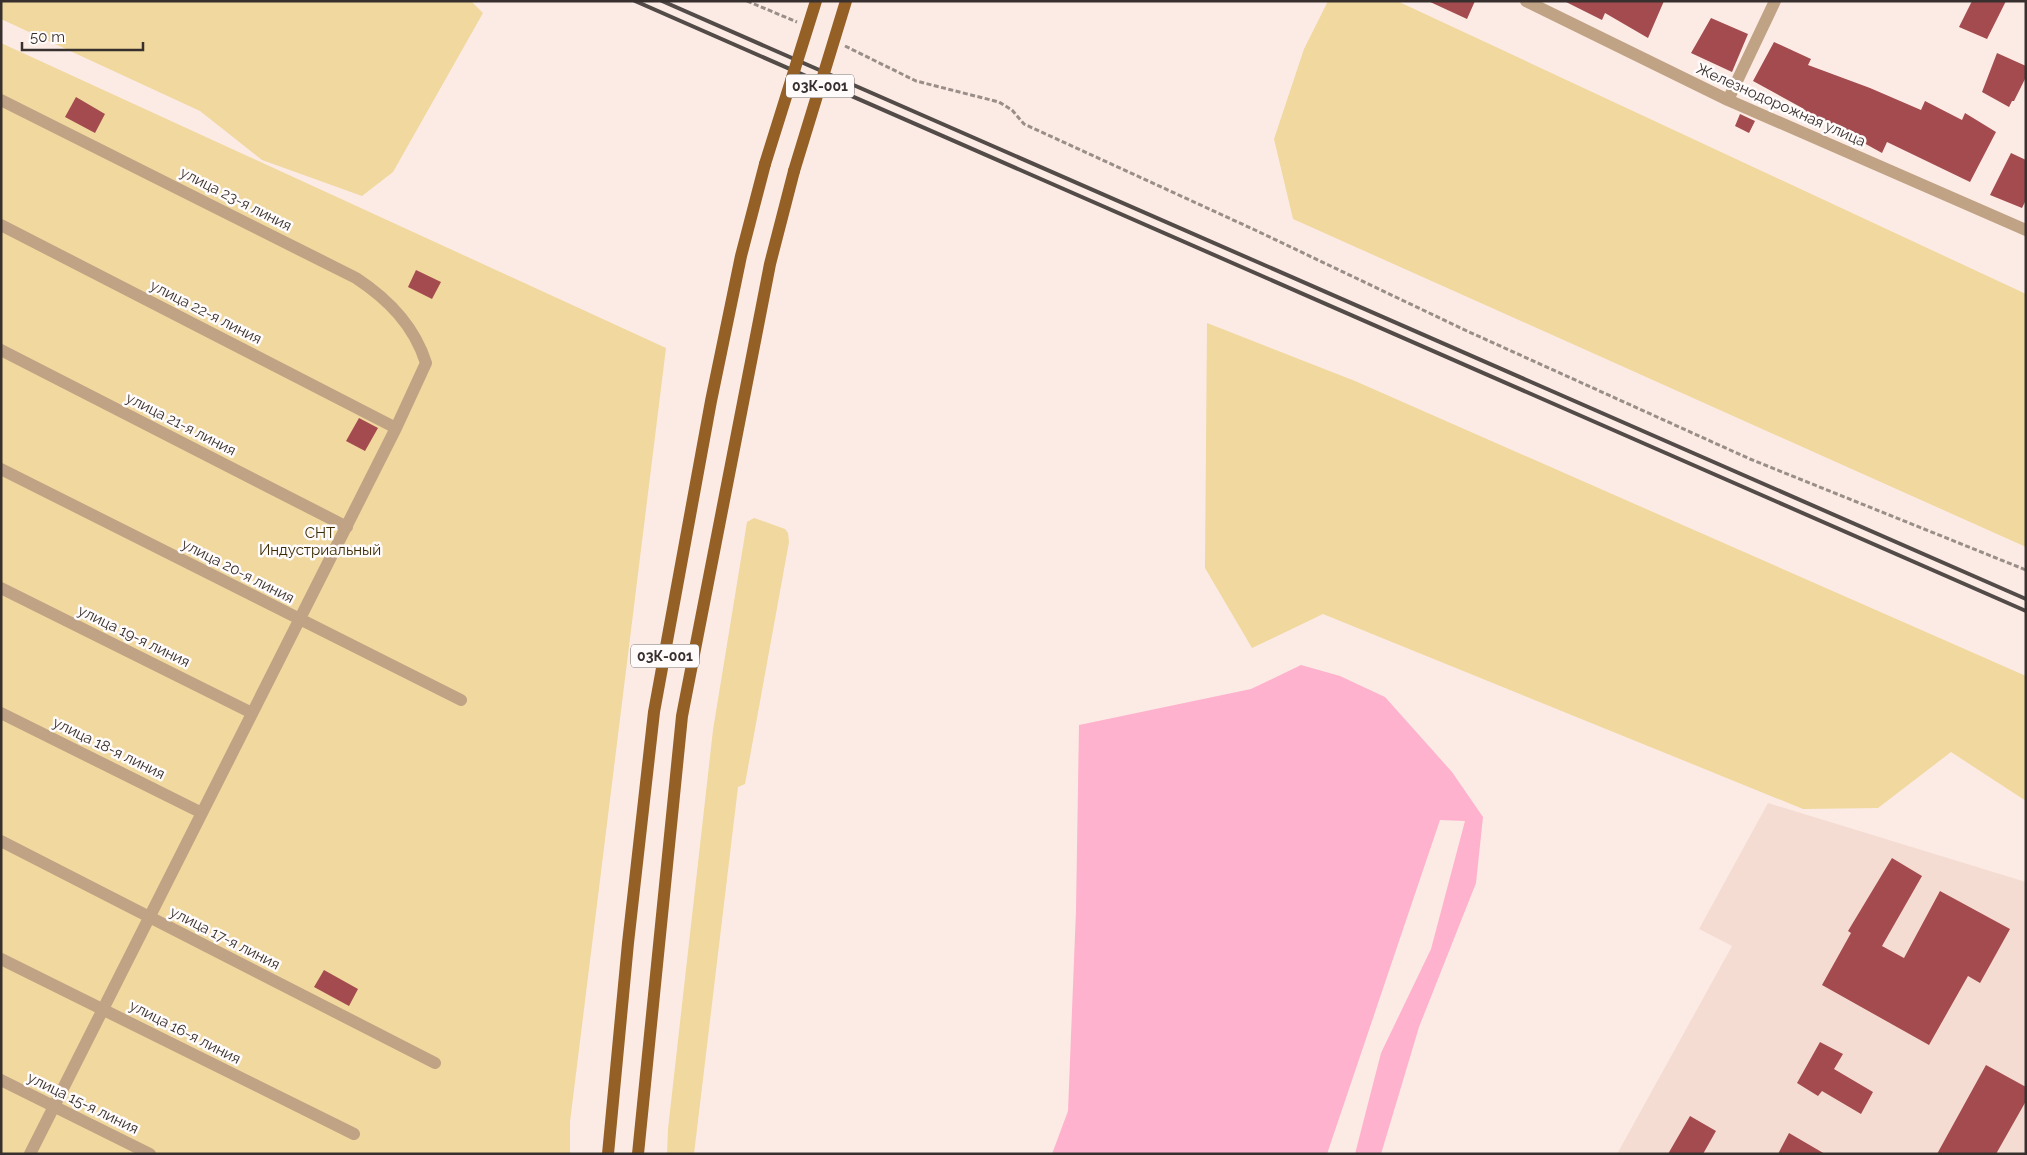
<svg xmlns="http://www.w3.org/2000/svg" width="2027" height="1155" viewBox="0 0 2027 1155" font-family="Raleway,sans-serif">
<rect width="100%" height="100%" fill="#fcebe4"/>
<path fill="#f5dcd2" d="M1768,803l258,79v272h-409l115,-208 -33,-17z"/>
<path fill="#f0d89e" d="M1,1h470l12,12 -90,159 -31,24 -100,-36 -62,-49 -199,-92z
M1328,1h69l629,293v253l-733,-328 -19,-80 30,-90z
M1,43l665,305 -96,774v32h-569z
M1207,323l148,58 671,295v125l-75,-49 -73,56 -75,1 -480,-195 -71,34 -47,-80z
M754,518l31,11 3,4 1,9 -44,242 -7,3 -44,367h-27l1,-25 45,-399 34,-208z"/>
<path fill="#feb2cd" d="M1301,665l39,11 45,21 67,75 31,45 -7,66 -57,144 -38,127h-26l26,-101 50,-104 34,-128 -25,-1 -113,334h-275l16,-43 8,-201 3,-185 172,-36z"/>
<path fill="#a44b4f" d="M1428,1h47l-8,18z
M1564,1h100l-16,37 -43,-25 -3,7z
M1972,1h34l-19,38 -28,-12z
M1711,18l37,16 -16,38 -41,-19z
M1774,42l37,17 -3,6 62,23 51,22 4,-9 37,19 3,-7 31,19 -26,50 -83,-40 -5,11 -38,-21 1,-2 -42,-19 1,-2 -51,-28z
M1997,53l29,13v11l-12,24h-2l-3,6 -27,-15z
M76,97l29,17 -10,19 -30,-16z
M1740,114l15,7 -6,12 -14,-7z
M2011,153l15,7v40l-4,8 -32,-13z
M416,270l25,12 -9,17 -24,-12z
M359,418l19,10 -13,23 -19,-10z
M1892,858l30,18 -40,70 22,12 36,-67 70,38 -30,54 -12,-7 -39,69 -107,-60 29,-52 -3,-2z
M324,970l34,19 -9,17 -35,-19z
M1820,1042l23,12 -9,15 39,23 -12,22 -39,-23 -4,5 -21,-13z
M1986,1065l40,22v14l-30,53h-59z
M1690,1116l26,15 -13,23h-35z
M1789,1133l36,21h-47z"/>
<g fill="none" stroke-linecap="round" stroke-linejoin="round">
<path stroke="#9a8e89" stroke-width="3" stroke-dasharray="5 2.5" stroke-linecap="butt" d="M747,1l50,21
M845,46l71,35 83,21 13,8 12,14 231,106 212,101 283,128 276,111"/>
<path stroke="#c0a285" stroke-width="12" d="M1526,1l202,99 298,130
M1,100l355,178c32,21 58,47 70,85l-30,65 -366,726
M1728,100l47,-99
M1,225l395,203
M1,350l346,177
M1,469l460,231
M1,588l251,125
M1,713l201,100
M1,841l434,222
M1,959l353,175
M1,1080l149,74"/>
<path stroke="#956025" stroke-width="12" d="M608,1154l20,-211 26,-231 57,-311 30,-145 24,-92
M638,1154l44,-438 88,-452 24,-93"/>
<path stroke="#534b48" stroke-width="4" d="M635,1l1391,610
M662,1l1364,598"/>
<path stroke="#956025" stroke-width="12" d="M765,164l51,-163
M794,171l52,-170"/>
</g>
<g text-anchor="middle" stroke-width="5" stroke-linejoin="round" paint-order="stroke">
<g fill="#fffbfa" stroke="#736d6b" stroke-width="1">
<rect x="786" y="74.5" width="68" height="23" rx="4"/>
<rect x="631" y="644.5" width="68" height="23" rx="4"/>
</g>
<g font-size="14" font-weight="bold" fill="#37302e">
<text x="820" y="91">03К-001</text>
<text x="665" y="661">03К-001</text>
</g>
<g font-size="15" fill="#37302e" stroke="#fffbfa">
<text transform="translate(1781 105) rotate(24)" y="5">Железнодорожная улица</text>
<text transform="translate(236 199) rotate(27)" y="5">улица 23-я линия</text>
<text transform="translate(206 312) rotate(27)" y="5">улица 22-я линия</text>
<text transform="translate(181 424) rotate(27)" y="5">улица 21-я линия</text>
<text transform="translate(238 571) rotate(27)" y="5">улица 20-я линия</text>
<text transform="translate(134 636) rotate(26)" y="5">улица 19-я линия</text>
<text transform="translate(109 748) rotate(26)" y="5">улица 18-я линия</text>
<text transform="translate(225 938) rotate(27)" y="5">улица 17-я линия</text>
<text transform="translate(185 1032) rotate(27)" y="5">улица 16-я линия</text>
<text transform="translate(83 1103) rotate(26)" y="5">улица 15-я линия</text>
</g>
<g font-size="15" fill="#3b2c03" stroke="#fffbfa">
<text x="320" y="538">СНТ<tspan x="320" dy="17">Индустриальный</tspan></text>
</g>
</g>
<rect width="2027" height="1155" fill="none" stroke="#37302e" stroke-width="5"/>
<path d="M22 42v8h121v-8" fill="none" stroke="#37302e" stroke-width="2.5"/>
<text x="30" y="42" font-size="15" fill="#37302e" stroke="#fffbfa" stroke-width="4" paint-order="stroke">50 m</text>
</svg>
